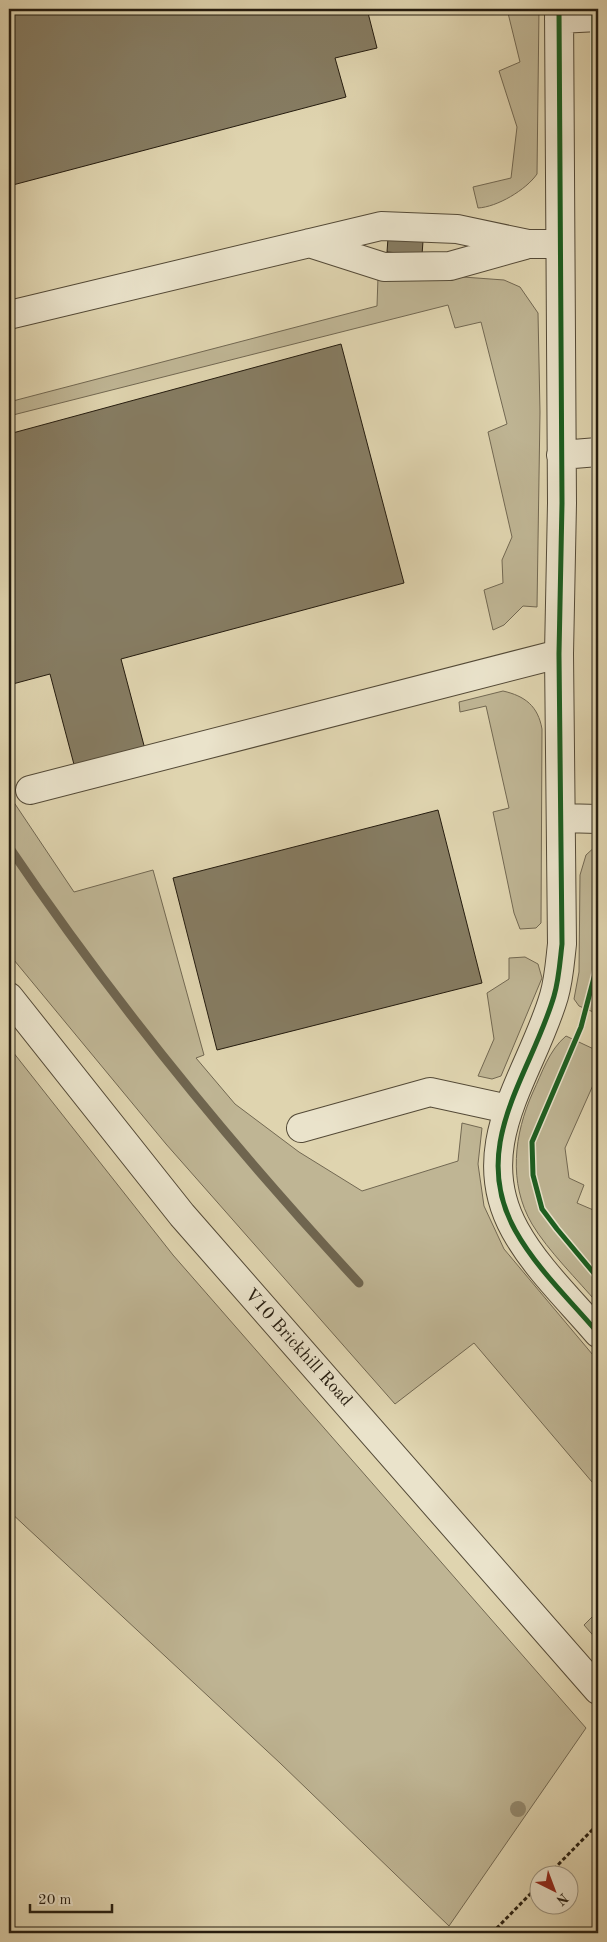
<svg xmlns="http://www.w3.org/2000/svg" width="607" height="1942" viewBox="0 0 607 1942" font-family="'Old Standard TT',serif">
<rect width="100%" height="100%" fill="#dfd4af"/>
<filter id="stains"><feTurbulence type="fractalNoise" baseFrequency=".004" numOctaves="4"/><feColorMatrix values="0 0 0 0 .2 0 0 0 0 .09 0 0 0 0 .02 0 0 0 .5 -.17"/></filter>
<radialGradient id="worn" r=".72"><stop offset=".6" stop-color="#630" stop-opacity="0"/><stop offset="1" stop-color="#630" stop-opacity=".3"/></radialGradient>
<path fill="#bfb594" stroke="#726852" d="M507,9h32l-2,165c-11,16 -40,33 -59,34l-5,-21 38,-9 6,-51 -18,-56 21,-9z
M378,277h85l41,3 16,7 18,26 2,99 -3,195 -14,-1 -19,19 -11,5 -9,-40 19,-7 -1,-23 10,-23 -24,-105 19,-8 -26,-102 -26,6 -7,-23 -439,111v-14l368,-96z
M503,691c22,5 35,15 39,38l-1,194 -5,5 -16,1 -6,-16 -21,-101 16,-4 -23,-102 -26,6 -1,-10z
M9,795l65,97 79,-22 51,185 -8,3 39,46 64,48 63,39 96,-30 4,-38 20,5 -4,36 6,42 20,43 94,112v128l-124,-146 -79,61 -229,-260 -157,-190z
M598,844v170l-19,-8 -5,-7 5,-27 1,-97 6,-20z
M525,957l13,7 4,14 -41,98 -9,3 -14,-3 16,-37 -7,-46 22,-14v-21z
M566,1036l32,15v23l-33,74 4,30 15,7 -7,18 21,9v92c-20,-24 -50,-53 -66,-80 -24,-41 -18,-90 1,-132 9,-19 16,-42 33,-56z
M9,1047l164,208 413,473 -137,198 -169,-163 -271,-252z
M598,1611v30l-14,-16z"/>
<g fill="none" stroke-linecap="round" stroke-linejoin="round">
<path stroke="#6f654f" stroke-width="9" d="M9,847c104,154 224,300 350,436"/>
</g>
<path fill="#867c62" stroke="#251c0f" d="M9,9h358l10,39 -42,10 11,39 -337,89z
M388,238l35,3 -1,14 -35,-3z
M341,344l63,239 -283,76 25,94 -70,19 -26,-98 -41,11v-251z
M438,810l44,173 -265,67 -44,-172z"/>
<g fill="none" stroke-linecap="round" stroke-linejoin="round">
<defs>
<path id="minor" d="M559,9l3,494 -3,151 3,290c-2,17 -3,35 -8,52 -23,79 -86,149 -39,234 21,38 55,70 83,103
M559,19l39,-2
M309,243l75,24 66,-1 75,-21
M9,315l372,-89 76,3 71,15h31
M561,455l37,-3
M30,790l529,-136
M561,818l37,1
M9,997l173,218 416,475
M301,1128l129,-36 78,17"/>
</defs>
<use href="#minor" stroke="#544a37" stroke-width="30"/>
<path stroke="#251c0f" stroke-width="3" stroke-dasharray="4 2.5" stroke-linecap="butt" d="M549,1874l49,-50
M492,1933l48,-49"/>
<use href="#minor" stroke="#eae3cb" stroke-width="28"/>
<defs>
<path id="cycleway" d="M559,9l3,494 -3,151 3,290c-2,17 -3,35 -8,52 -23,79 -86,149 -39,234 21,38 55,70 83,103
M594,9l2,961 -15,57 -49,115 1,33 9,34 15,20 41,49"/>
</defs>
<use href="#cycleway" stroke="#eae3cb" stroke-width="8"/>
<use href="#cycleway" stroke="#1b5e20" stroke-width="5"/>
</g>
<circle fill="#92886d" cx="518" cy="1809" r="8"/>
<g text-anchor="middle" stroke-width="5" stroke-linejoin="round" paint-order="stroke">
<g font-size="18" fill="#251c0f" stroke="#eae3cb">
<text transform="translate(299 1347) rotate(48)" y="6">V10 Brickhill Road</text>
</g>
</g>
<rect width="607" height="1942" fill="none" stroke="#dfd4af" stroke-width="30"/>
<rect x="10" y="10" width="587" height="1922" fill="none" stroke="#251c0f" stroke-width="2.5"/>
<rect x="15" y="15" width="577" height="1912" fill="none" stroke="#251c0f"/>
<g transform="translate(554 1890) rotate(138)"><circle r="24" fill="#eae3cb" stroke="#9b9380"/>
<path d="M0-4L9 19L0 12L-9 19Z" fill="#8f2418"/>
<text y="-8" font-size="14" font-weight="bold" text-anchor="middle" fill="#251c0f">N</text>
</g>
<path d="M30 1904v8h82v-8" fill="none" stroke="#251c0f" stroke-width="2.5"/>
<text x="38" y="1904" font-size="15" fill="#251c0f" stroke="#eae3cb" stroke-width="4" paint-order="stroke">20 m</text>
<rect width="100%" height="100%" filter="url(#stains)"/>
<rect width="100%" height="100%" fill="url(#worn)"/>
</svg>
